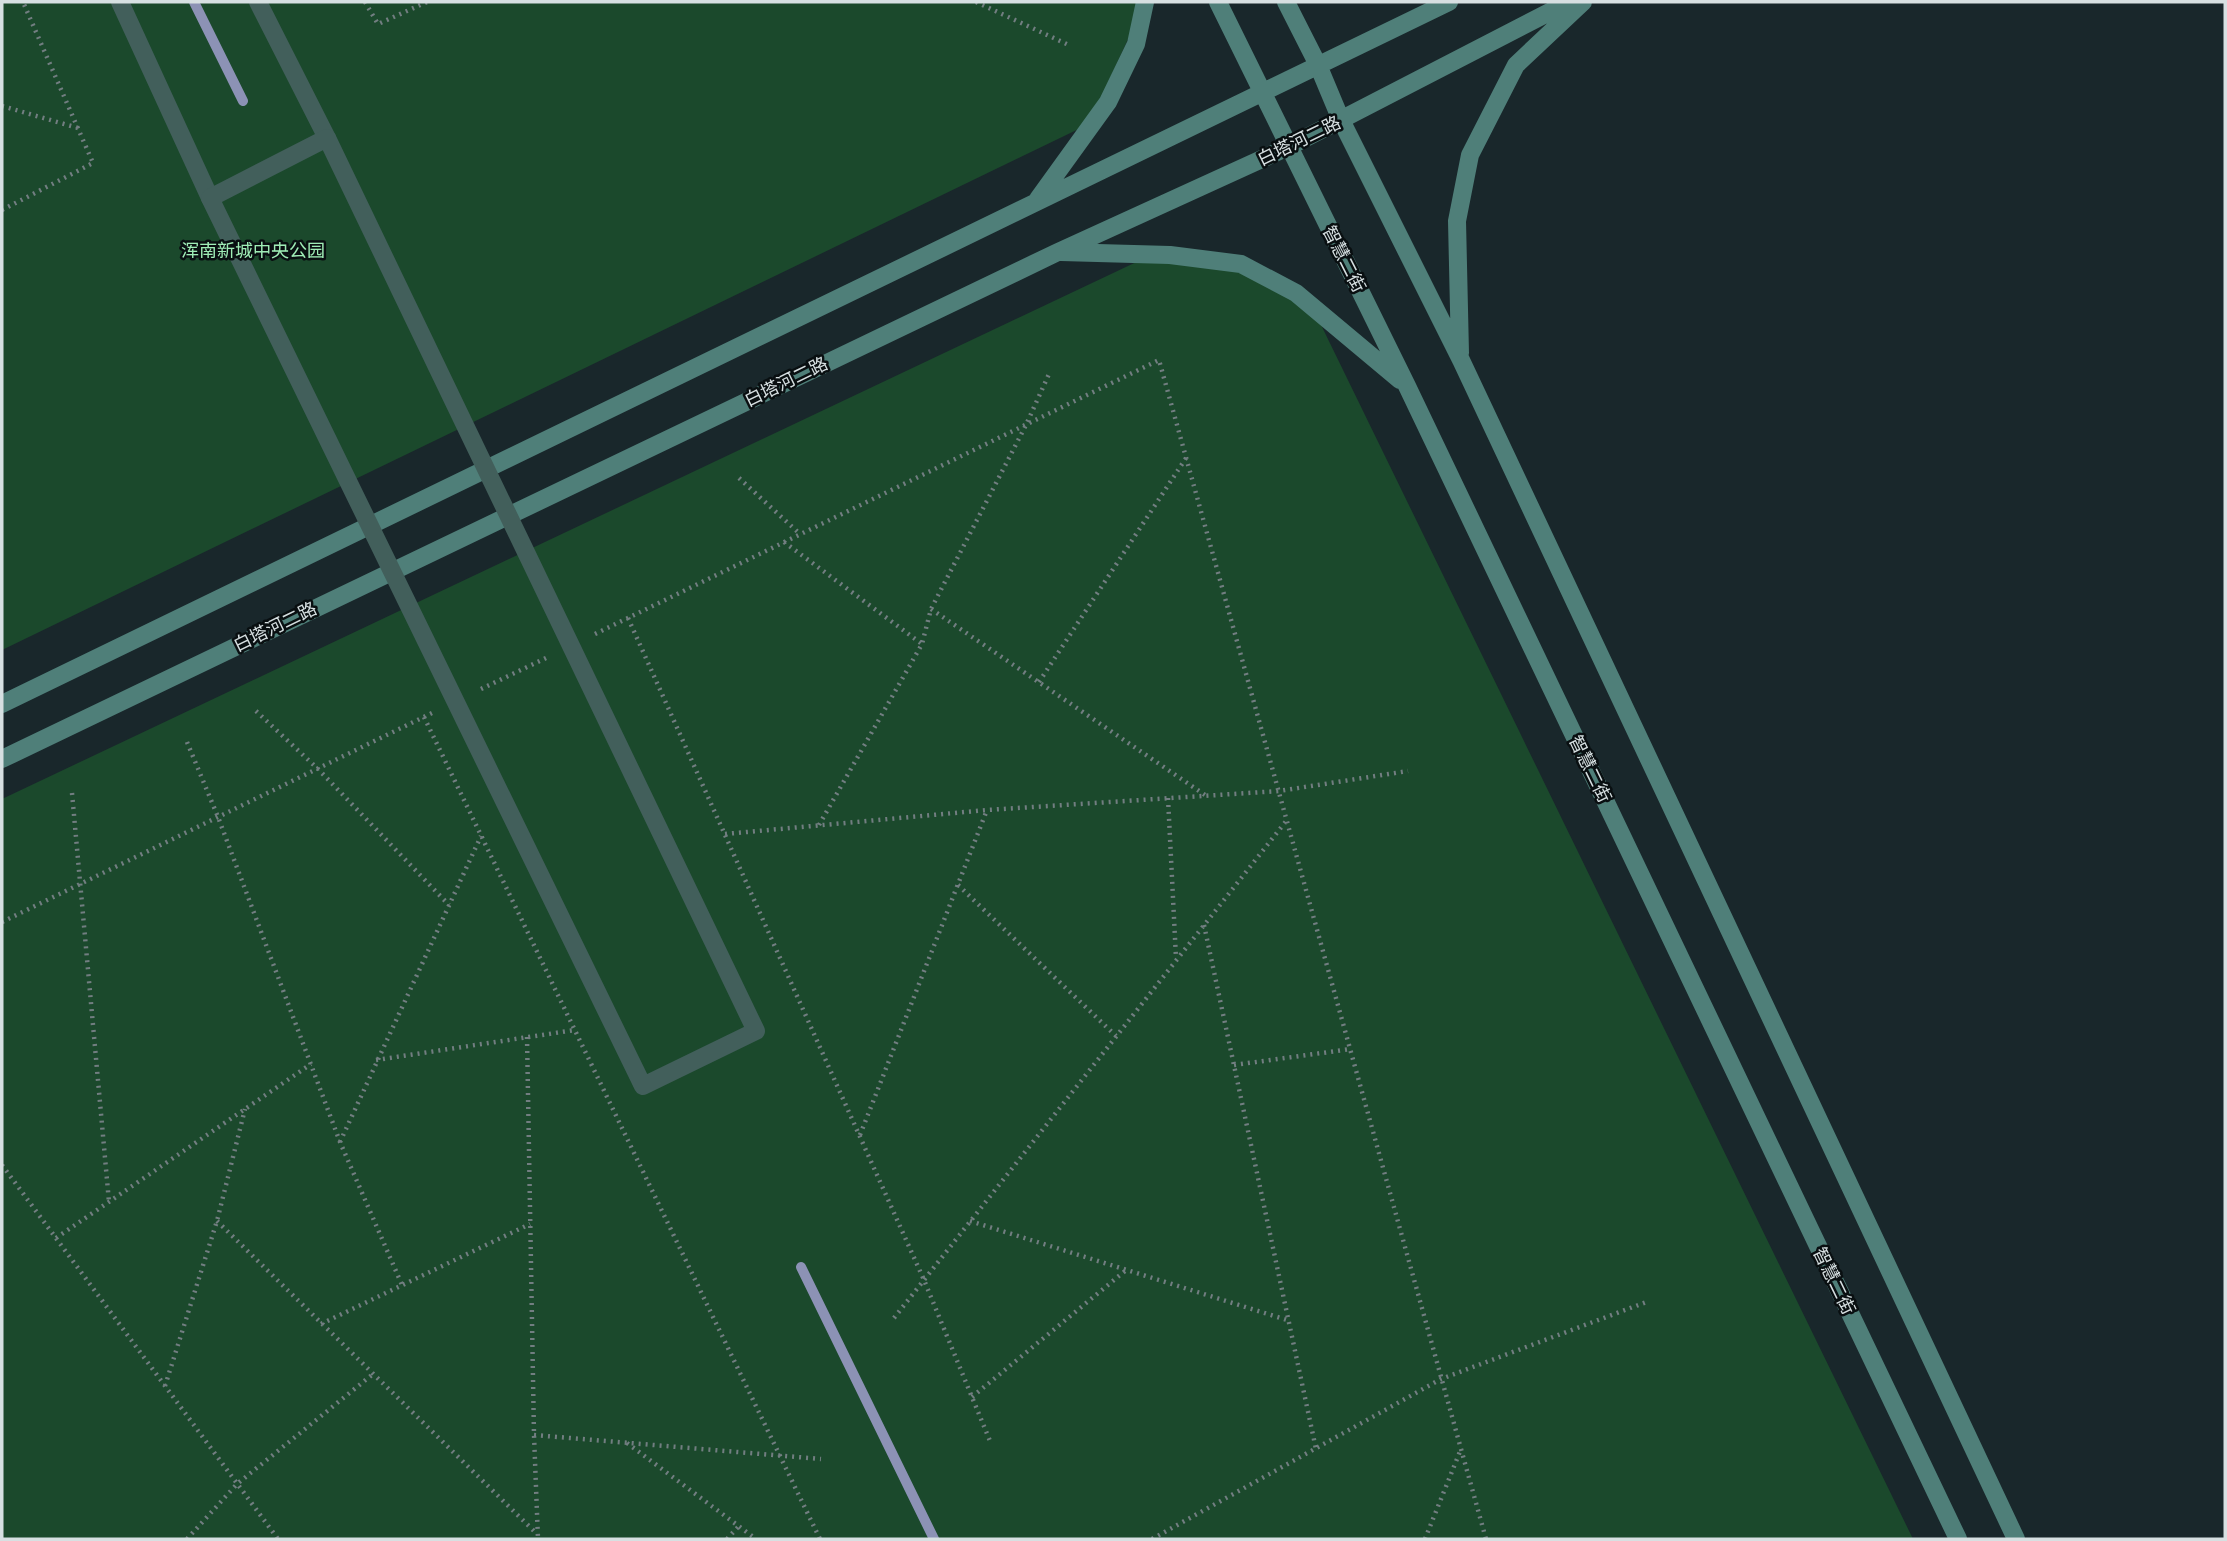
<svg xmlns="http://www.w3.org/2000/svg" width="2227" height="1541" viewBox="0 0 2227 1541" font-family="Quicksand,'Noto Sans SC',sans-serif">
<rect width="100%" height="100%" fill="#19272b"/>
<path fill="#1b492c" d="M2,2h1143l-56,122 -1087,526z
M1166,248l139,44 608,1247h-1911v-740z"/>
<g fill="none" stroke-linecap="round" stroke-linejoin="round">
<path stroke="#8c92b5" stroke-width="10" d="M194,2l49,99
M801,1267l133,272"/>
<path stroke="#727e81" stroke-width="4.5" stroke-dasharray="2 5" stroke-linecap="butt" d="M365,2l13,22 49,-22
M976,2l95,44
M2,106l76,22
M2,210l91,-47 -70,-161
M739,478l61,56
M784,542l138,102
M931,609l274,186
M628,618l296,662 66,161
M595,634l564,-274 327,1179
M1039,682l147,-224
M481,689l65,-31
M256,711l62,58 131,136
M424,717l396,822
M187,742l31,75 122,325 62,143
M72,793l37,409
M1168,798l8,160
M819,825l103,-181 9,-35 95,-184 23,-51
M725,834l262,-24 292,-19 129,-20
M958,885l158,151
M2,922l430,-209
M1204,925l112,524
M527,1037l7,398 4,104
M376,1060l199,-30
M1234,1065l117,-16
M860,1135l127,-325
M340,1142l141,-306
M2,1165l276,374
M217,1221l320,313
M970,1221l317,99
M56,1238l255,-174
M894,1318l393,-498
M321,1324l209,-100
M165,1386l52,-165 28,-112
M972,1397l153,-126
M534,1435l287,24
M627,1443l129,96
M187,1539l50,-55 136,-110
M727,1539l11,-12
M1152,1539l289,-160 208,-78
M1425,1539l36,-90"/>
<path stroke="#425f5b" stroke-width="18" d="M120,2l90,196
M258,2l69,136"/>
<path stroke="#4f7f79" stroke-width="18" d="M1218,2l189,384 551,1153
M1286,2l32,63 23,55 120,240 555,1179
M1038,199l70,-97 28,-58 9,-42
M1061,252l109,3 71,9 55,29 104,87
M1460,353l-3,-132 13,-66 46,-90 67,-63
M2,704l1447,-702
M2,759l1056,-507 230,-105 281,-145"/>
<path stroke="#425f5b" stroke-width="18" d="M327,138l429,893 -113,55 -433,-888z"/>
</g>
<g text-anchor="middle" stroke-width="5" stroke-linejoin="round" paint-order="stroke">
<g font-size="18" fill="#d7e0e2" stroke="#090f11">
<text transform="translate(1299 141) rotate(-26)" y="6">白塔河二路</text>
<text transform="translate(1344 259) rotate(63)" y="6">智慧二街</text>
<text transform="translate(786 382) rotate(-26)" y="6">白塔河二路</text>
<text transform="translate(275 627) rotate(-26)" y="6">白塔河二路</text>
<text transform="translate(1590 769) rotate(64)" y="6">智慧二街</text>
<text transform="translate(1834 1281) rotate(64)" y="6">智慧二街</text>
</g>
<g font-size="18" fill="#9fedb6" stroke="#090f11">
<text x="253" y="257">浑南新城中央公园</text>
</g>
</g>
<rect width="2227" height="1541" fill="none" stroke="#d7e0e2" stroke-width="7"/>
</svg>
